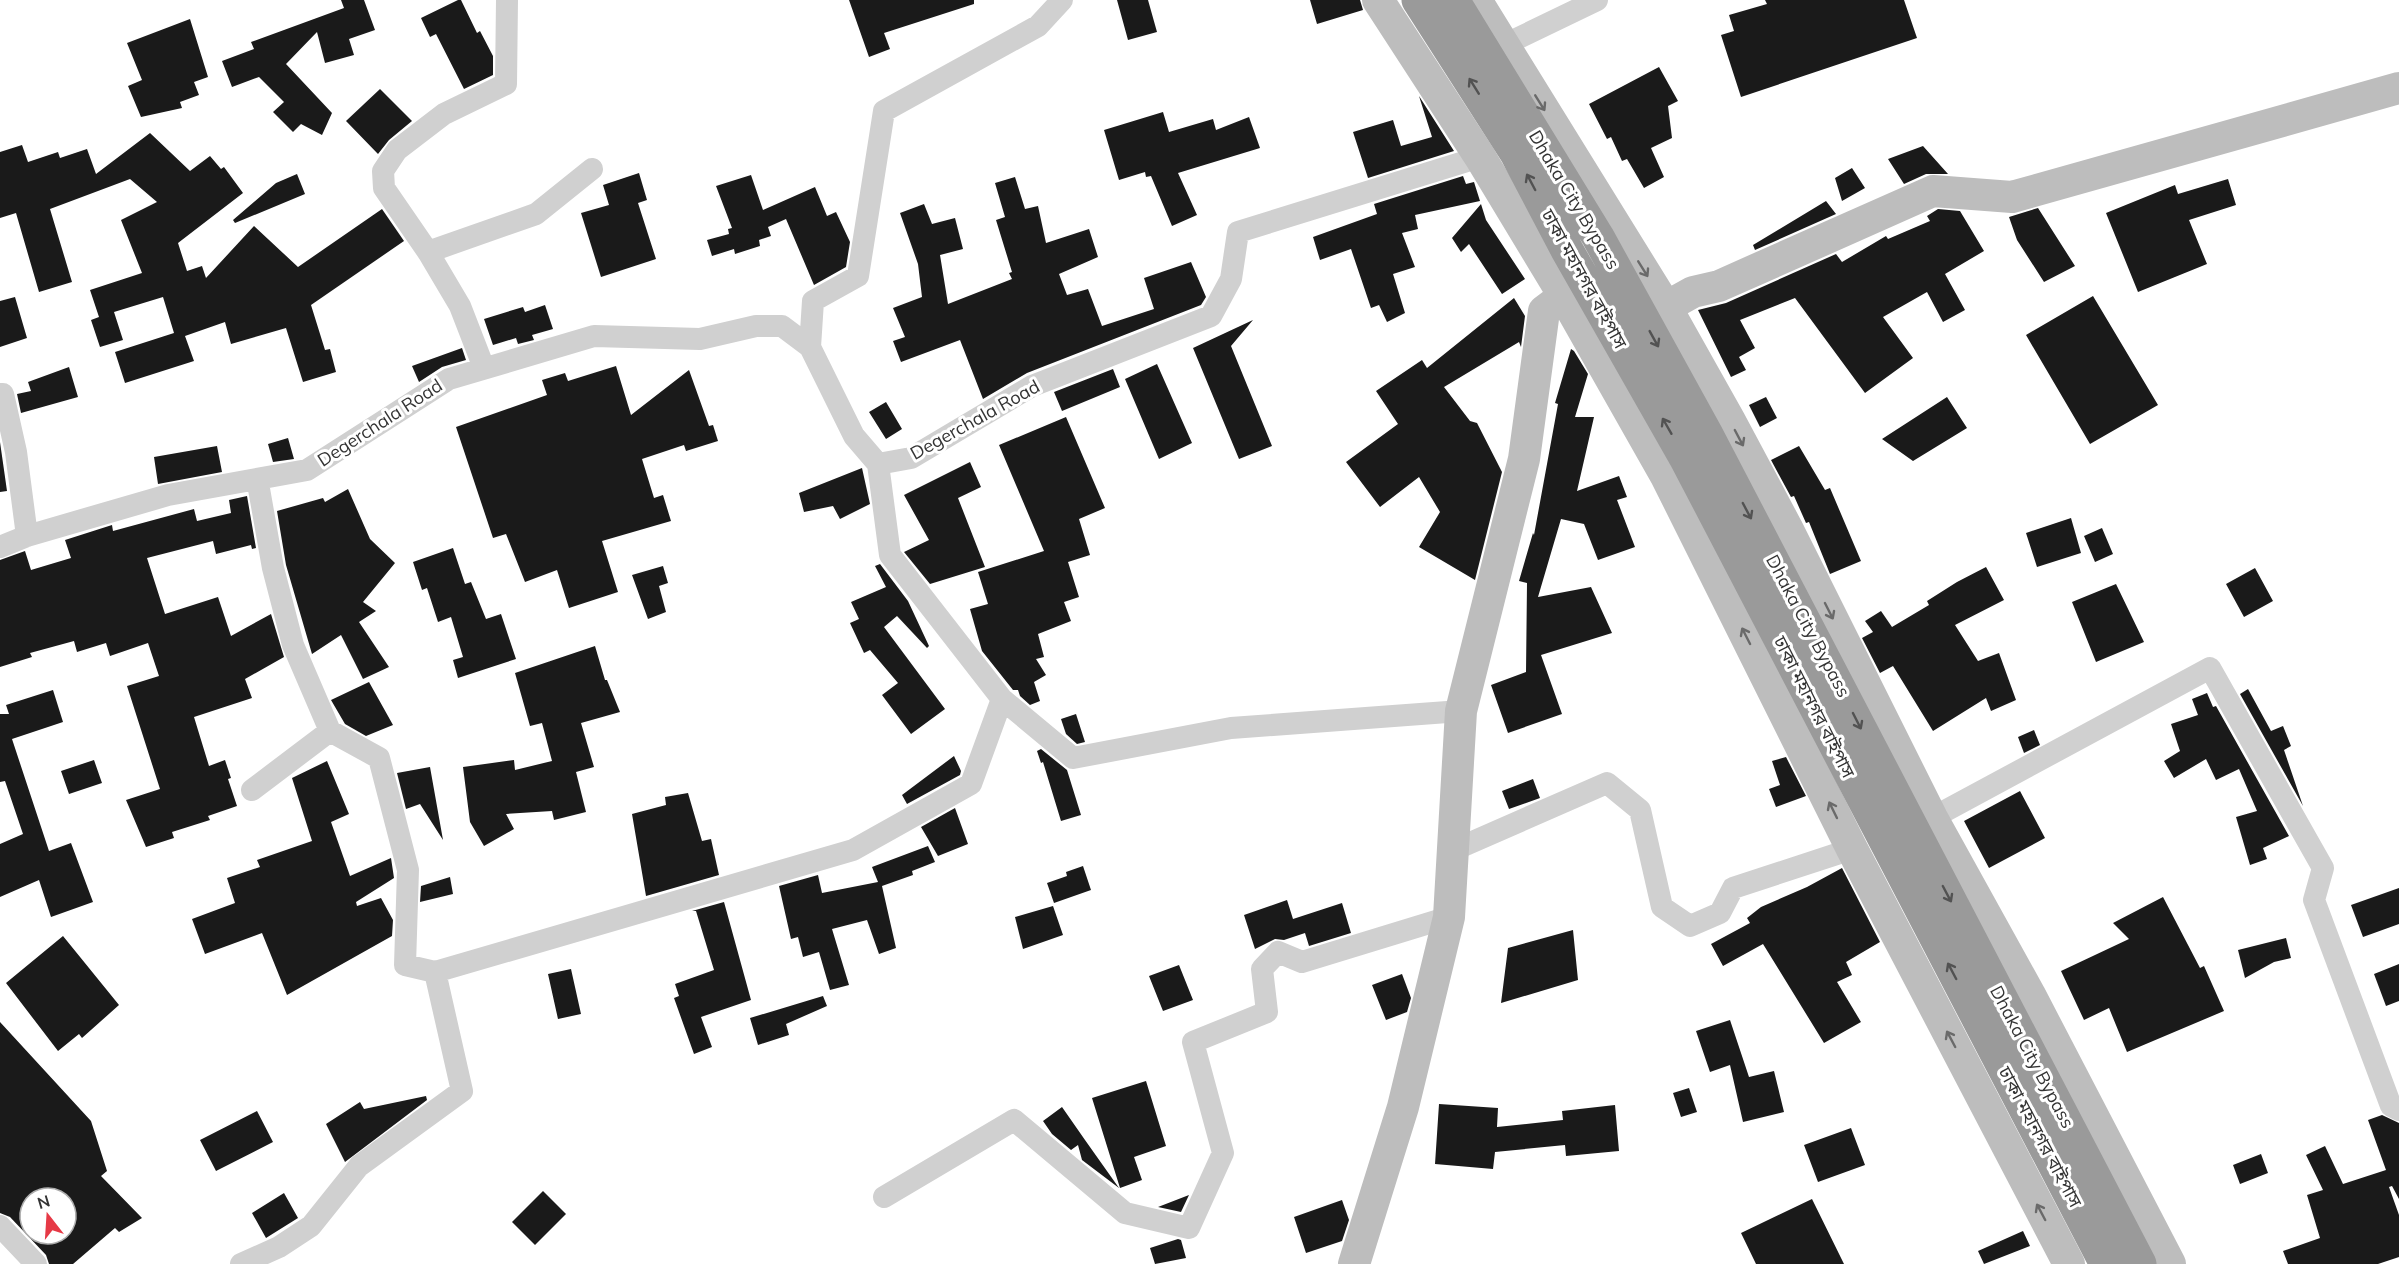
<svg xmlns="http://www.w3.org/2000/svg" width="2399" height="1264" viewBox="0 0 2399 1264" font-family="Mulish,'Noto Sans Bengali',sans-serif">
<rect width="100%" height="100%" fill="#fff"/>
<path fill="#1a1a1a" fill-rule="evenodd" d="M341,0h23l11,30 -26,9 5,16 -29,8 -8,-31 -31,32 46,49 -10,22 -21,-11 -8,8 -20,-20 11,-10 -25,-25 -27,10 -10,-26 32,-12 -3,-7 93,-34z
M458,0h3l16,33 3,-2 13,25v19l-29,14 -28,-55 -6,3 -9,-19z
M849,0h125v4l-90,29 6,16 -21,8z
M1117,0h31l9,32 -29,8z
M1310,0h50l3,10 -46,14z
M1765,0h139l13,38 -176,59 -20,-62 13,-4 -5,-16 38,-11z
M190,19l18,58 -14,5 5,13 -19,7 2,6 -41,9 -13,-31 14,-6 -15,-37z
M1659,67l19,34 -10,5 4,32 -21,10 13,29 -20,11 -17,-29 -5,2 -11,-24 -4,2 -18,-35z
M380,89l32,32 -23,19 -11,14 -32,-33z
M1419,96l35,55 -86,27 -15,-46 40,-12 8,26 31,-9z
M1163,112l6,20 44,-13 3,11 33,-13 11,31 -82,25 19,42 -25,11 -21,-50 -5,1 -1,-5 -26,8 -15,-50z
M150,133l40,38 20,-15 11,13 3,-2 19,26 -65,50 9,28 15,-5 4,12 48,-52 44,41 84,-58 22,32 -93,64 14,45 5,-1 6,23 -33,10 -17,-54 -55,16 -6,-22 -40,14 9,25 -69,22 -10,-31 59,-19 -11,-36 -49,15 9,28 -23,7 -9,-27 8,-3 -9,-27 52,-17 -21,-53 36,-18 -27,-23 -80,30 22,73 -33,10 -23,-79 -16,5v-66l22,-7 6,17 30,-10 2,6 27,-9 9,25z
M1923,146l25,28h-22l-22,10 -16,-25z
M1852,168l13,20 -23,13 -7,-23z
M639,173l8,27 -9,3 18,56 -55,18 -20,-64 28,-8 -6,-20z
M297,174l8,20 -70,29 -2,-3 43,-37z
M751,175l12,35 52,-23 12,29 9,-4 14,30 -4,25 -32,18 -28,-66 -18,8 3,9 -12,4 1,6 -25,8 -1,-5 -22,7 -5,-16 22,-6 -1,-5 4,-1 -16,-42z
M1463,176l3,8 8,-2 6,19 -65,14 3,14 -16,4 13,34 -22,7 12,39 -18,9 -8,-17 -8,3 -20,-59 -31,11 -7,-23 64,-23 -3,-10z
M1015,177l10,32 13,-3 8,37 43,-14 9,28 -39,17 8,21 21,-6 14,37 52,-17 -10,-31 47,-16 15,35 -5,8 -174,68 -44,26 -23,-59 -59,22 -8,-21 12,-4 -12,-29 29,-11 -4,-33 -18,-51 24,-9 8,20 23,-6 8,31 -23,6 8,49 64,-25 -3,-6 3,-1 -16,-52 9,-3 -10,-34z
M2228,179l8,26 -47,15 18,44 -69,28 -32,-79 69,-28 3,9z
M1826,201l10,13 -81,36 -2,-5z
M1481,204l5,16 39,59 -23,15 -33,-50 -8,8 -9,-14z
M2038,208l37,58 -31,16 -27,-42 -8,-23z
M1938,209l22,2 24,40 -39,23 20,36 -22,12 -16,-30 -44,25 30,41 -48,35 -70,-95 -55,22 15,28 -16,9 7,13 -15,7 -33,-67 28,-7 110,-49 6,8 44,-26 2,3 42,-18 -3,-5z
M2093,296l65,109 -68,39 -64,-109z
M15,297l12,41 -27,9v-46z
M1514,298l11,18 -4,31 -2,-5 -75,45 26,34 7,2 25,49 -27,108 -56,-33 21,-35 -21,-35 -39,30 -34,-45 52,-38 -22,-33 46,-31 5,8z
M545,305l8,24 -21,6 2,5 -16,4 -2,-6 -23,7 -9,-26 39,-12 2,5z
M1253,320l-22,26 41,100 -33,13 -46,-111z
M462,348l4,12 -24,7 -23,15 -7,-16z
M1571,349l3,2 14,23 -13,43h19l-17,74 42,-15 8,21 -10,3 18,47 -37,13 -14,-36 -23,-5 -23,78 53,-10 21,46 -71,22 21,59 -54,19 -17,-48 35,-13 1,-89 -8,-2 14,-48 1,2 24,-131 -3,-1z
M1157,364l35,79 -33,16 -34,-80z
M616,366l15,49 58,-45 20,56 4,-1 5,16 -32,10 -2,-6 -42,14 12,39 9,-3 8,26 -69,20 16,51 -49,16 -12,-38 -32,12 -19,-48 -13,4 -37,-111 91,-32 -5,-15 23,-7 3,8z
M69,367l9,30 -57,16 -4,-19 14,-3 -3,-9z
M1113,369l7,18 -58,24 -8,-19z
M1766,397l11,21 -17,9 -11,-22z
M1947,397l20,31 -54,33 -31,-22z
M886,402l16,27 -16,10 -17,-27z
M1066,417l39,91 -26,11 11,36 -22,7 11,35 -15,5 7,19 -33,13 6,23 -8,2 10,16 -12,7 6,19 -10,4 -10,-9 -2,-6h-5l-31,-39 -12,-42 18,-5 -10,-32 66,-21 -45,-106z
M288,438l6,21 -21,3 -5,-18z
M0,442l7,49 -7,1z
M217,446l5,26 -64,12 -4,-27z
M1799,446l26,44 5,-2 31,73 -31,13 -21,-52 -3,1 -12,-27 -3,1 -20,-37z
M970,462l11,25 -23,11 27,69 -55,17 -26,-32 25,-12 -25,-45z
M862,468l8,36 -30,15 -7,-13 -29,6 -5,-19z
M348,489l22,50 25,24 -32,39 13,9 -17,11 30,45 -26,12 -22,-44 -29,19 -26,-89 -9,-54 46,-13 2,4z
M247,496l9,52 -4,1 -1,-4 -35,9 -3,-13 -66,17 18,56 53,-17 13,39 40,-22 13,43 -39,22 7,19 -58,19 15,49 16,-6 6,18 -3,1 9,27 -29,10 2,4 -38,12 2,6 -28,9 -20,-47 34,-11 -33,-103 32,-10 -11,-33 -38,13 -4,-13 -29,9 -3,-11 -44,12 2,4 -32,10v-107l25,-9 6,19 40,-12 -6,-18 47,-15 1,6 81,-22 3,12 34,-8 -2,-13z
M2071,518l10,35 -44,14 -11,-34z
M2102,528l11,26 -18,8 -11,-26z
M453,548l12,36 6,-2 15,37 15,-5 15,45 -58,19 -5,-18 10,-3 -12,-40 -13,5 -11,-34 -5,2 -9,-28z
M880,564l28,37 21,45 -2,2 -30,-32 -13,11 61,82 -34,25 -29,-39 16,-12 -28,-33 -6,3 -14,-30 9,-4 -8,-17 35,-15 -11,-21z
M663,566l5,17 -9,3 7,26 -18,7 -16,-44z
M1986,567l18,33 -49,25 23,36 21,-8 17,47 -25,11 -5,-13 -53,33 -40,-65 -13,7 -18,-35 11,-6 -8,-11 16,-10 11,16 37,-22 -2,-4 30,-19z
M2255,568l18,33 -29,16 -18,-33z
M2116,584l28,58 -48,20 -24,-60z
M595,646l10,34h2l13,32 -39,11 13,44 -18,5 10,40 -32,8 -2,-9 -46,3 8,15 -30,17 -14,-24 -7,-55 51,-7 1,10 37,-9 -10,-38 -12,3 -15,-53z
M369,682l24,43 -27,11 -21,-12 -14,-24z
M2248,689l23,42 12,-5 8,20 -7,4 19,56 -63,-112z
M53,690l10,32 -51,17 37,112 22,-8 22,59 -42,15 -12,-37 -39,17v-53l23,-10 -18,-53 -5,1v-68h9l-3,-9z
M2207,693l6,14 3,-1 73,130 -26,12 4,11 -17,6 -14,-48 21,-6 -18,-42 -23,11 -10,-21 -32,19 -10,-17 16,-10 -9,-27 27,-9 -6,-16z
M1076,714l9,28 -8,2 -11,-10 -5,-15z
M2034,730l6,15 -16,8 -6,-16z
M1041,749l26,21 14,45 -20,6 -18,-59 -2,1 -4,-12z
M954,756l7,15 -1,4 -53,29 -5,-9z
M1786,757l20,39 -30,11 -7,-18 11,-4 -8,-24z
M94,760l8,23 -33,11 -8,-23z
M327,761l22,53 -18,8 19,54 41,-18 3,20 -38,24 1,4 24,-8 12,22 -1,16 -105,59 -25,-62 -57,21 -13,-35 43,-16 -8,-25 33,-11 -3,-7 55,-19 -20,-63z
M430,767l13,73 -23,-36 -14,5 -9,-36z
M1533,779l7,19 -31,11 -7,-18z
M2020,791l25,47 -56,30 -25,-47z
M688,793l14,48 9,-2 8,36 -73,21 -14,-82 34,-9 -1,-8z
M955,808l13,36 -30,12 -17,-29z
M928,846l7,16 -23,9 1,4 -31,11 14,62 -17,6 -12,-34 -35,9 17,56 -19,5 -11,-38 -16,5 -5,-20 -7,2 -12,-53 39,-11 4,18 56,-11 -6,-15z
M1083,866l8,24 -37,13 -7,-20 20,-7 -1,-4z
M1842,868l38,74 -34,20 6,13 -15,7 24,40 -37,21 -61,-99 -40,22 -12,-22 39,-21 -3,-5 14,-11 46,-20z
M450,877l3,17 -33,8 1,-16z
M2399,888v36l-36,13 -12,-32z
M2163,897l37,71 4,-2 20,45 -97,41 -18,-44 -25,12 -23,-49 68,-32 -16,-16z
M1287,900l6,19 49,-16 9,30 -42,13 -4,-13 -21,7 -9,-1 -20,10 -11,-34z
M724,902l27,98 -50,17 11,30 -18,7 -20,-56 5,-2 -4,-12 39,-14 -18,-59h-4z
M1053,906l10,29 -40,14 -8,-32z
M1573,930l5,50 -77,23 7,-55z
M63,936l56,69 -37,33 -3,-4 -21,17 -52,-68z
M2286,938l5,20 -17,4 -29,16 -7,-28z
M2399,964v37l-13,5 -12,-32z
M1179,965l14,35 -30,11 -14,-35z
M571,969l10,45 -23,5 -10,-45z
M1402,974l9,24 -4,14 -21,8 -14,-35z
M823,996l4,10 -41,18 3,11 -31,10 -8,-27z
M1730,1020l19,57 25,-6 10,41 -41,10 -13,-57 -20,7 -14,-41z
M0,1022l91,99 16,50 -6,5 41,42 -23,14 -4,-4 -42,36h-24l-3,-9 -36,-38 -10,-4zM30,1198h36v36h-36z
M1146,1081l20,65 -32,11 8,23 -22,8 -28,-90z
M1689,1088l8,24 -16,5 -8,-24z
M426,1096l1,4 -82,62 -19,-38 34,-22 4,7z
M1439,1104l59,4 -1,19 66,-7 -1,-9 53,-6 4,46 -53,5 -1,-11 -70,7 -2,17 -58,-5z
M1062,1107l23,33 34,48 -37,-28 -4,-15 -7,5 -19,-16 -9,-13z
M257,1111l16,31 -57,29 -16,-31z
M2382,1115l17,8v76l-7,-13 -3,1 10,28v42l-21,7h-90l-5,-13 37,-13 -13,-43 16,-5 -17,-35 19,-9 18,38 43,-14 -18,-50z
M1851,1128l14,37 -47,17 -14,-37z
M2261,1154l7,19 -28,11 -7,-19z
M543,1191l23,23 -31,31 -23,-23z
M284,1193l14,25 -32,20 -14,-25z
M1189,1195l-8,17 -23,-5z
M1812,1199l32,65h-88l-15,-31z
M1342,1200l7,20 -7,21 -36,12 -12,-36z
M2023,1231l7,15 -46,18 -6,-13z
M1178,1239l3,1 5,18 -31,6 -5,-16z"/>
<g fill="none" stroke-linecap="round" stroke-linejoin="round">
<path stroke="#d0d0d0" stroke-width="22" d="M1504,45l93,-45
M428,252l108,-38 56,-45
M810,347l3,-46 45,-25 26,-165 154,-85 24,-26
M484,368l-24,-62 -32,-54 -44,-64 -1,-17 14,-21 47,-36 62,-30 1,-84
M0,394h3l13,58 11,84
M878,464l12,91 112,144
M259,489l14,79 20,77 37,86
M0,547l27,-11 141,-41 139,-25 142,-91 145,-43 106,3 56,-13h26l28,21 44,89 24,28 33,-6 121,-72 179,-70 20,-37 7,-47 242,-75
M252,790l78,-59 49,27 29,112 -3,95 30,7
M1932,818l278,-150 113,200 -9,32 77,206 8,4
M1454,850l153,-67 33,27 22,97 28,19 30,-13 13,-25 119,-39
M884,1197l130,-77 111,93 64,15 34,-75 -30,-111 74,-30 -5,-43 16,-17 24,10 147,-45
M0,1226l36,38
M241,1264l38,-17 32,-21 48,-60 103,-75 -27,-119 418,-122 118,-66 31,-85 71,59 158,-30 230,-17"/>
<path stroke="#bdbdbd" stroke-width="32" d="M1378,0l102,157 84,139 102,180 186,373 217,415
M1476,0l190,307 64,114 57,107 145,290 98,177 140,269
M1666,307l27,-15 26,-6 214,-95 79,6 387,-109
M1354,1264l49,-157 46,-190 12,-206 63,-252 20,-148 20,-15"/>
<path stroke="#9a9a9a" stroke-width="33" d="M1418,0l98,153 51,97 119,209 420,805
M1453,0l145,237 108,196 434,831"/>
</g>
<defs><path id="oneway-shaft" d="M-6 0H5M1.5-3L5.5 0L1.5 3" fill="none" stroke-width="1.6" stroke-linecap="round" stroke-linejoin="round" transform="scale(1.5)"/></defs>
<g stroke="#525252">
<use href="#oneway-shaft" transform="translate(1474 86) rotate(-122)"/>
<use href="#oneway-shaft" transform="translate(1531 182) rotate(-118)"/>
<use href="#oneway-shaft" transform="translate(1654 339) rotate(61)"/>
<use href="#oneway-shaft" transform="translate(1667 426) rotate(-120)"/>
<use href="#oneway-shaft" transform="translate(1747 511) rotate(62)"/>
<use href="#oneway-shaft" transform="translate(1857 721) rotate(63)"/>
<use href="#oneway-shaft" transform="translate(1947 894) rotate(62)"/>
<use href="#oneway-shaft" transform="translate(1952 971) rotate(-118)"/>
</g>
<g stroke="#6a6a6a">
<use href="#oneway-shaft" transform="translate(1540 103) rotate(58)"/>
<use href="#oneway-shaft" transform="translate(1643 269) rotate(58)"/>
<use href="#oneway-shaft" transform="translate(1739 438) rotate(62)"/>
<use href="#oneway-shaft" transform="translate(1829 611) rotate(63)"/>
<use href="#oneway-shaft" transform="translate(1746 636) rotate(-117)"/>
<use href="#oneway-shaft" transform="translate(1833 810) rotate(-116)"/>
<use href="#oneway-shaft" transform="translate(1951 1039) rotate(-118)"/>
<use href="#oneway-shaft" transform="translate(2041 1212) rotate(-118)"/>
</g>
<g text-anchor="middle" stroke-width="6" stroke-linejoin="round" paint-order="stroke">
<g font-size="18" fill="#333" stroke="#fff">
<text transform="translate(1574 200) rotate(59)" y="6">Dhaka City Bypass</text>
<text transform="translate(1584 279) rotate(61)" y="6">ঢাকা মহানগর বাইপাস</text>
<text transform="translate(975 420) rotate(-29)" y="6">Degerchala Road</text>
<text transform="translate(380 423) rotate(-33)" y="6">Degerchala Road</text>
<text transform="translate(1808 626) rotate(62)" y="6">Dhaka City Bypass</text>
<text transform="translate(1814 707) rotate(63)" y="6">ঢাকা মহানগর বাইপাস</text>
<text transform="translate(2032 1057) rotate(62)" y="6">Dhaka City Bypass</text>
<text transform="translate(2040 1137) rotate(62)" y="6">ঢাকা মহানগর বাইপাস</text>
</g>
</g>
<g transform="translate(48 1216) rotate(343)"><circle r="28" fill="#ffffff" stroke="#adadad" stroke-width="1.5"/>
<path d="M0-4.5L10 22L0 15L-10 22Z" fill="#e63946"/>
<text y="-9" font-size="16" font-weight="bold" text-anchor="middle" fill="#333333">N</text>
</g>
</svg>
